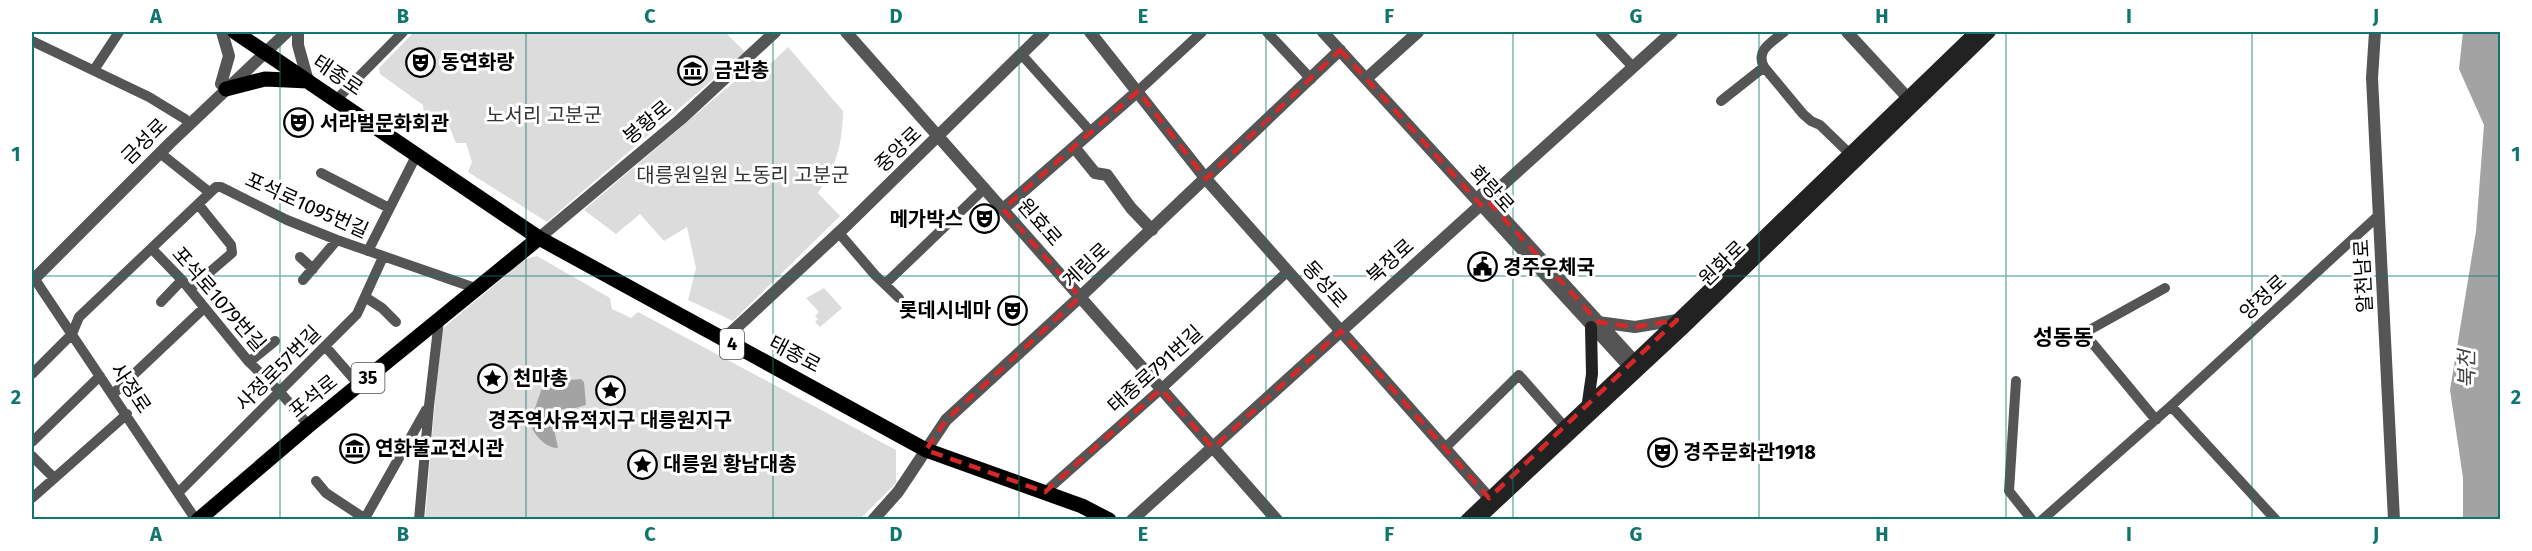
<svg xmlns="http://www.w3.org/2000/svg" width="2532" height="551" viewBox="0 0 2532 551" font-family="'Fira Sans','Noto Sans KR',sans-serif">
<rect width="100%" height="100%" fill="#fff"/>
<path fill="#dcdcdc" d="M414,32h311l20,20 -198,170 -79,-50 4,-10 -6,-19h-10l-6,-15 -24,6 -3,-29 -43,-31 -1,-6z
M788,47l55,64c-1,35 -6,53 -25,82l22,23 -107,105 -45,-21 8,-32 -9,-41 -23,14 -24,-27 -24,20 -32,-24 172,-147 9,6z
M537,256l73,42 2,11 19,9 7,-6 258,138v33l-36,36 -435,1 16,-190 84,-71z
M824,288l18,20 -22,19 -5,-5 3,-3 -3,-3 4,-4 -13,-14z"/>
<path fill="#a3a3a3" d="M2463,32h37v487h-37v-41l-13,-88 26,-159 8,-106 -25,-56z
M550,378l20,2 11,-1 3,3 2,23 -14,4 -18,1 -3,4 7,34c-15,0 -28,-18 -30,-32l7,-8 10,-29z"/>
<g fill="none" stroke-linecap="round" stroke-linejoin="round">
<path stroke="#555" stroke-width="10" d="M1267,32l44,47
M1600,32l32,34
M32,41l117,56 36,22
M1021,54l70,78
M1764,67c-9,-17 8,-25 20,-35
M94,70l25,-38
M1138,91l64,-59
M336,100l67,-68
M1721,101l43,-34 39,47 8,7 9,4 29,28
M160,153l49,39
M321,173l68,35
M839,233l36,42 24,23
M152,249l30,31 67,82 30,29 25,29 3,7
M368,251l49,-97
M300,257l13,12
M34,278l162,242
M303,280l34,-40
M885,284l100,-96
M190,289l42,-36 -1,-8 -33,-41
M365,297l17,11 14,14
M161,302l21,-22
M325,346l34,39
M249,362l26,-21
M32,374l40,-40 7,-17 137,-130h5l66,33 50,20 141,49
M2016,381l-7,110 23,29
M113,394l91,-86
M2171,406l105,114
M2156,420l-72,-87 81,-45
M32,442l68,-66
M1445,448l74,-73 45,51
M32,456l22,22
M316,481l10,12 38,25
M179,492l178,-178 26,-57
M1045,492l116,-103 127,-118
M32,498l95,-84
M364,520l62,-110
M419,520l10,-114 10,-86
M2042,520l129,-114 208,-191"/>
<path stroke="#555" stroke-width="12" d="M298,32v13l10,36
M846,32l431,488
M1090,32l116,147 283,319
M1323,32l311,340
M1847,32l60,65
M2375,32l-3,46 22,442
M1367,78l51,-46
M221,84l8,-28 -7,-24
M1074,147l21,26 12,2 24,33 21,22
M1482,194l148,162
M1003,209l135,-118
M539,238l142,-119 94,-87
M32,281l138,-138 117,-111
M1598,322l37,5 42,-7
M723,340l125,-116 196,-192
M873,520l25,-28 48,-72 134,-123 260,-247
M1132,520l540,-488"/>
<path stroke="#222" stroke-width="12" d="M1588,402l4,-28 -1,-47
M1466,520l211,-200 298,-288
M1478,520l206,-192 306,-296"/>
<path stroke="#000" stroke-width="15" d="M235,32l304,206 387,212 156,56 27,14
M226,89l39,-10 43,2
M198,520l109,-93 232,-189"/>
</g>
<path fill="none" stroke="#d62828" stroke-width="4.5" stroke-dasharray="12 8" stroke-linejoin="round" d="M1340,50l141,155 6,-5 111,122 37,5 42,-7 -188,178 -148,-167 -128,117 -52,-59 -116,103 -119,-42 20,-30 134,-123 -77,-88 135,-118 68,88z"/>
<path fill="none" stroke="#0f766e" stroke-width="1.5" stroke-opacity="0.55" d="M280,32v488M526,32v488M773,32v488M1019,32v488M1266,32v488M1513,32v488M1759,32v488M2006,32v488M2252,32v488M32,276h2468"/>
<defs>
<symbol id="theatre-ring" viewBox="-11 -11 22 22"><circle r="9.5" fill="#fff" stroke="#000" stroke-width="1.5"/><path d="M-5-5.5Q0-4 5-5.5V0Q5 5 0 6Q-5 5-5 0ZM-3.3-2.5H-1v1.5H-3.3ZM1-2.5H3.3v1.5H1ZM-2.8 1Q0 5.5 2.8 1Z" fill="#000"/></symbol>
<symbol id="museum-ring" viewBox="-11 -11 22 22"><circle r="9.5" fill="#fff" stroke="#000" stroke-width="1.5"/><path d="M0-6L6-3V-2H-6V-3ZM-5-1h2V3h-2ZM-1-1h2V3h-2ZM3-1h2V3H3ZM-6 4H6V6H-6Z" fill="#000"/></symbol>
<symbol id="civic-ring" viewBox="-11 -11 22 22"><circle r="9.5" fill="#fff" stroke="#000" stroke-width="1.5"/><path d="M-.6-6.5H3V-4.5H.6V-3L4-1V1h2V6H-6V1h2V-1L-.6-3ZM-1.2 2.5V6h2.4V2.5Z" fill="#000"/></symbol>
<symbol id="sight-ring" viewBox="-11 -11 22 22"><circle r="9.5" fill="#fff" stroke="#000" stroke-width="1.5"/><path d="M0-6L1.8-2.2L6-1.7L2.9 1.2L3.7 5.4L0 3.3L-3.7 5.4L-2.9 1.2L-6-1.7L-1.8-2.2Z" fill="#000"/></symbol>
</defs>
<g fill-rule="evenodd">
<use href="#theatre-ring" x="404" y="46" width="33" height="33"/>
<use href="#museum-ring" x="676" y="54" width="33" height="33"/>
<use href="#theatre-ring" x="282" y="106" width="33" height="33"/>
<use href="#theatre-ring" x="968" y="202" width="33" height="33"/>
<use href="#civic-ring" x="1466" y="250" width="33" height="33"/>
<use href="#theatre-ring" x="996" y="294" width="33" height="33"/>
<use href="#sight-ring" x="476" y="362" width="33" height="33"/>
<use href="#sight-ring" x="594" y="374" width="33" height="33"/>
<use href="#museum-ring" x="338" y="432" width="33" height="33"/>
<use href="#theatre-ring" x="1646" y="436" width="33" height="33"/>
<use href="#sight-ring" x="626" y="448" width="33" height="33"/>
</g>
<g text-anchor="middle" stroke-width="6" stroke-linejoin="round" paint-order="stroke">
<g fill="#fff" stroke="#4c4c4c" stroke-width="1.5">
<rect x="720" y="329" width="24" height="30" rx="4.5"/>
<rect x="351.5" y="363" width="33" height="30" rx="4.5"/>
</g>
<g font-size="18" font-weight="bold" fill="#000">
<text x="732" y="350">4</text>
<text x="368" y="384">35</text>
</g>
<g font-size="20" font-weight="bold" fill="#000" stroke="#fff" text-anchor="start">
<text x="441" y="69">동연화랑</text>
<text x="714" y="77">금관총</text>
<text x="320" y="130">서라벌문화회관</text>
<text x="963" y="226" text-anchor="end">메가박스</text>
<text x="1503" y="274">경주우체국</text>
<text x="991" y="317" text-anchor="end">롯데시네마</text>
<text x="513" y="385">천마총</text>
<text x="610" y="427" text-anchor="middle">경주역사유적지구 대릉원지구</text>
<text x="375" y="455">연화불교전시관</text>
<text x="1683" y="459">경주문화관1918</text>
<text x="663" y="471">대릉원 황남대총</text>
</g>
<g font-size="20" fill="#000" stroke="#fff">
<text transform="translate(338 75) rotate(34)" y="7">태종로</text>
<text transform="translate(647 122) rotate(-40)" y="7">봉황로</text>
<text transform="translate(144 141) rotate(-45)" y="7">금성로</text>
<text transform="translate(898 149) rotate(-44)" y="7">중앙로</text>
<text transform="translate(1492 189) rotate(48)" y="7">화랑로</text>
<text transform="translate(307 205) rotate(24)" y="7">포석로1095번길</text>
<text transform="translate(1040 222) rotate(49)" y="7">원효로</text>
<text transform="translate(1390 261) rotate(-42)" y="7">북정로</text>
<text transform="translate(1722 263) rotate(-44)" y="7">원화로</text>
<text transform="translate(1086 265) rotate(-43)" y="7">계림로</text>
<text transform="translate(2363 276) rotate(-93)" y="7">알천남로</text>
<text transform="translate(1325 284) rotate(48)" y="7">동성로</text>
<text transform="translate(2263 297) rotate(-43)" y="7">양정로</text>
<text transform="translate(219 299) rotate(49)" y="7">포석로1079번길</text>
<text transform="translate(795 354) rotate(28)" y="7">태종로</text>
<text transform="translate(278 368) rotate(-45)" y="7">사정로57번길</text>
<text transform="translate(1155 369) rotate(-42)" y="7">태종로791번길</text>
<text transform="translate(131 388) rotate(56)" y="7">사정로</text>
<text transform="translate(313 396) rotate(-39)" y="7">포석로</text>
</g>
<g font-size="20" fill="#333" stroke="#fff">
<text x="544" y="122">노서리 고분군</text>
<text x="743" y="182">대릉원일원 노동리 고분군</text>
</g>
<g font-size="21" font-style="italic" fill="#444" stroke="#fff">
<text transform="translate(2467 369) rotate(-90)" y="7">북천</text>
</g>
<g font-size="22" font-weight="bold" fill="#000" stroke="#fff">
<text x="2063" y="345">성동동</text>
</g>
</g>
<rect width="2532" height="551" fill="none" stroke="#ffffff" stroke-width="66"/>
<rect x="33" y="33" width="2466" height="485" fill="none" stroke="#0f766e" stroke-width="2"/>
<g font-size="20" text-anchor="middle" font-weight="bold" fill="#0f766e">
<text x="156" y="23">A</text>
<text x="403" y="23">B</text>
<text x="650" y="23">C</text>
<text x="896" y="23">D</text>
<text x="1143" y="23">E</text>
<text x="1389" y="23">F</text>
<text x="1636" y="23">G</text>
<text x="1882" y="23">H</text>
<text x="2129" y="23">I</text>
<text x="2376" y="23">J</text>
<text x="16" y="161">1</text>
<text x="2516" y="161">1</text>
<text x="16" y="404">2</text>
<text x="2516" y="404">2</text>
<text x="156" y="541">A</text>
<text x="403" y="541">B</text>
<text x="650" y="541">C</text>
<text x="896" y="541">D</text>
<text x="1143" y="541">E</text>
<text x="1389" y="541">F</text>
<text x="1636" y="541">G</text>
<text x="1882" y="541">H</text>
<text x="2129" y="541">I</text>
<text x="2376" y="541">J</text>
</g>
</svg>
